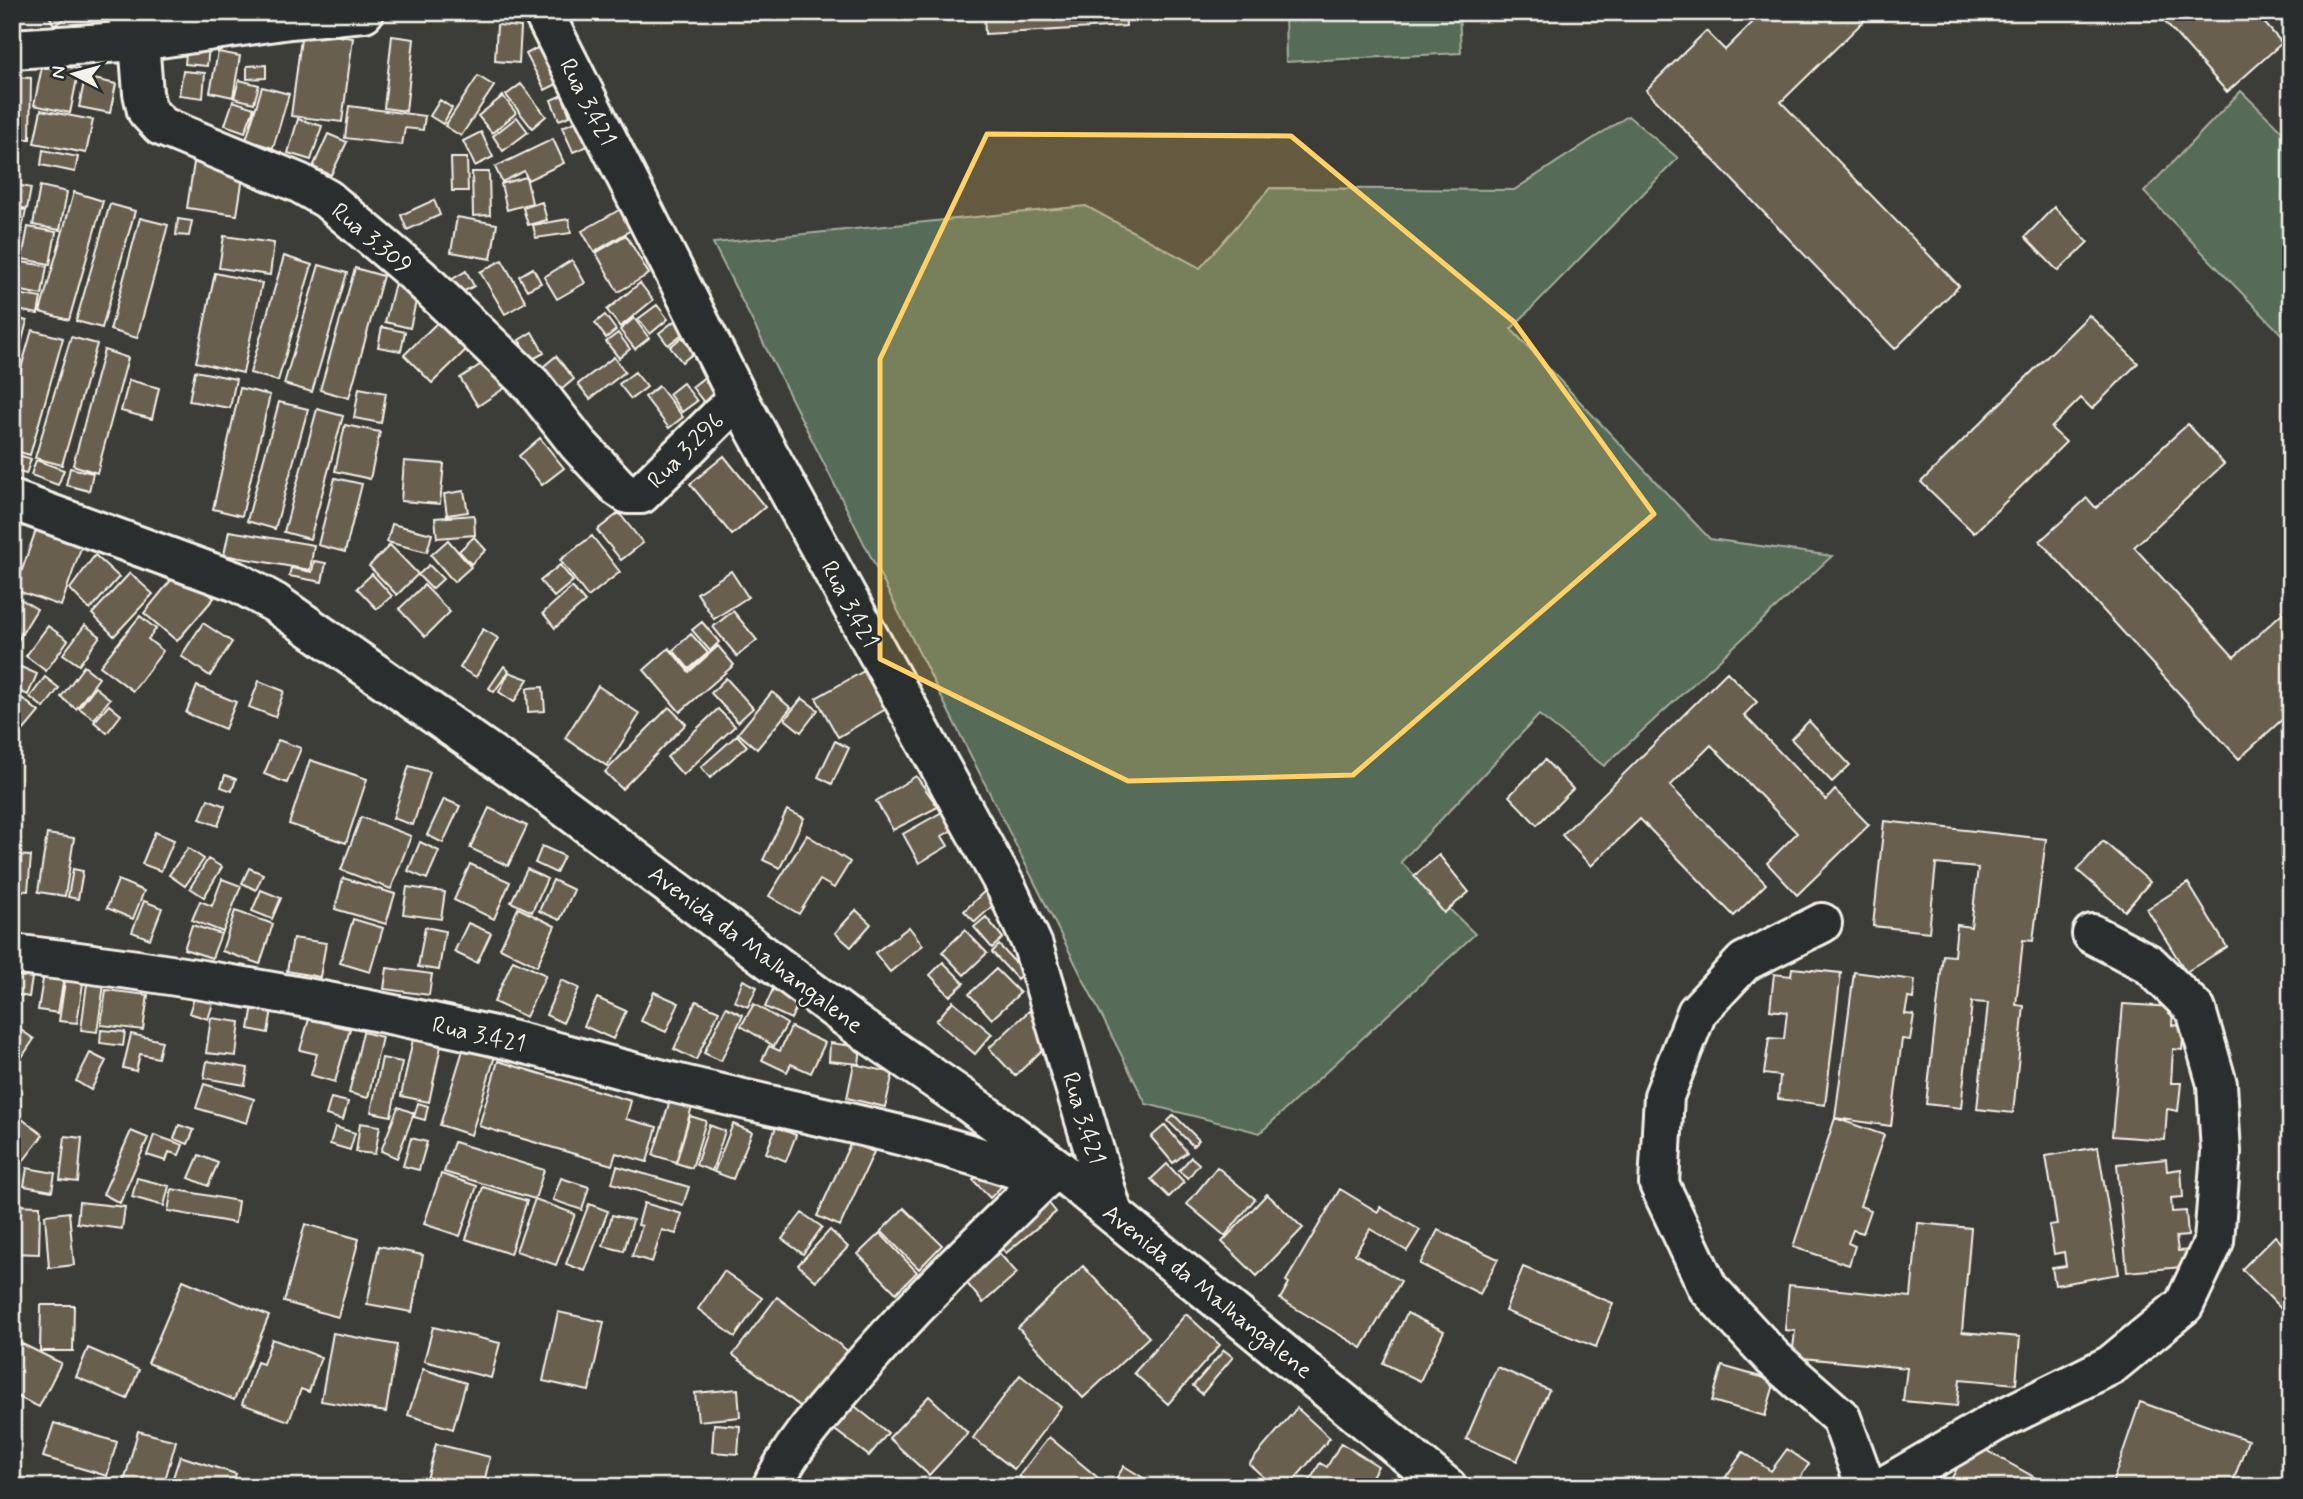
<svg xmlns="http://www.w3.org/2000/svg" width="2303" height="1499" viewBox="0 0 2303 1499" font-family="Mynerve,sans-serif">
<rect width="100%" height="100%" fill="#3c3c38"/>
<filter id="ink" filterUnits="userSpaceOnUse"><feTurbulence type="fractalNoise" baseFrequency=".0143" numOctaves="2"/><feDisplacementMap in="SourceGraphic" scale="14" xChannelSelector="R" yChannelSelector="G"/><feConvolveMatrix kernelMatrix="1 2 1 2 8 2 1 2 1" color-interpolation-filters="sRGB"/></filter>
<g filter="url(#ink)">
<path fill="#576c58" stroke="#a6aea0" stroke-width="2" d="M1285,12h174l2,41 -175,9z
M2241,91l50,49v204l-147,-152z
M1628,116l50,42 -167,171 199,210 122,17 -228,210 -65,-51 -138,147 74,72 -215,199 -114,-29 -433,-861 373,-37 114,62 70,-80 244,2z"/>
<path fill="#675f4f" stroke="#f4f1e8" stroke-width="2" d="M47,12h30l-23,13z
M984,12h141l1,14 -141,8z
M1763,12h110l-92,90 178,184 -64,63 -249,-259 60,-59 19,19z
M2156,12h70l2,3 3,-3h24l27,31 -55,49z
M497,25l24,2 -2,36 -24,-2z
M302,31l51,7 -11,84 -51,-6z
M188,35l22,2 -3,29 -22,-2z
M392,36l22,3 -8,72 -22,-3z
M543,45l20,36 -18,9 -19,-36z
M218,52l22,4 -7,41 -23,-5z
M43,62l36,7 -9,44 -36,-8z
M266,65v13l-19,1v-13z
M183,71l22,2 -2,25 -24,-3z
M478,76l16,10 -33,50 -16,-10z
M12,77l19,1 -1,61h-18z
M85,77l31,7 -6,29 -31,-6z
M239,80l20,5 -5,18 -20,-5z
M521,84l25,32 -14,12 -26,-33z
M262,87l27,7 -16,54 -27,-8z
M562,95l8,21 -11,4 -8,-20z
M503,96l13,17 -24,20 -14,-17z
M440,100l12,8 -9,16 -13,-8z
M233,101l21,7 -9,24 -20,-7z
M349,106l76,10 -2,14 -18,-2 -3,17 -57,-7z
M41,110l52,10 -7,33 -52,-10z
M517,117l11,15 -25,19 -10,-15z
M298,119l24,7 -11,34 -23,-7z
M582,119l11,25 -20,8 -11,-25z
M481,132l12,25 -18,9 -12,-25z
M328,134l19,8 -16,33 -18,-8z
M553,139l11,24 -36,17 -4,-9 -22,11 -7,-15z
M43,150l35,7 -3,15 -34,-7z
M195,156l50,8 -8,51 -50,-7z
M451,158h16l1,33h-16z
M472,172h17l1,43 -17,1z
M526,177l6,26 -25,7 -6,-26z
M13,184l18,4 -4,21 -15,-3z
M40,186l27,6 -7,38 -27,-5z
M74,192l29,9 -34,119 -29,-8z
M434,200l6,15 -33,15 -6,-15z
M542,202l5,18 -19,5 -5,-17z
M110,204l25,7 -33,117 -26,-7z
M626,206l12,20 -44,26 -12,-21z
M2054,207l34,35 -30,29 -33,-34z
M12,208l14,2 -9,44 -5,-1z
M457,217l40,7 -6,35 -40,-7z
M140,218l28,7 -31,113 -27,-8z
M178,219l14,2 -3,15 -13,-1z
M569,219l2,14 -35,5 -3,-13z
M28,227l28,5 -6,32 -28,-5z
M626,235l23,39 -31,18 -22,-39z
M224,236l50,7 -4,32 -51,-7z
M284,256l28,9 -34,116 -28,-8z
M502,260l24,42 -21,12 -25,-42z
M572,260l13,23 -28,16 -13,-22z
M15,261l32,5 -5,29 -30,-6z
M319,265l28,8 -35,119 -28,-8z
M355,268l28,8 -34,122 -29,-8z
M533,268l8,15 -14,7 -8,-14z
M466,271l8,15 -15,8 -8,-14z
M215,273l47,10 -19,90 -47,-11z
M396,279l24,5 -10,44 -25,-6z
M640,283l13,17 -33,27 -13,-17z
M12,293l29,5 -3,16 -26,-5z
M657,305l11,14 -18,15 -12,-15z
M605,315l11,15 -10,8 -11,-15z
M2089,315l49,48 -46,46 -11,-11 -30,30 15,14 -92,91 -53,-51z
M444,316l28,28 -40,39 -28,-28z
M12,317l15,4 -15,59z
M634,318l15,20 -14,11 -15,-19z
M677,319l9,12 -18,14 -9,-12z
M382,327l23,5 -4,19 -23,-4z
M32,330l31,8 -33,117 -18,-5v-50z
M532,332l12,21 -13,7 -12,-20z
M618,333l12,16 -11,9 -13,-16z
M71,337l26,7 -35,121 -27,-7z
M682,337l12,16 -12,9 -12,-15z
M104,350l24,8 -31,115 -24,-8z
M556,356l18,23 -18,15 -18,-23z
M614,357l11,15 -35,27 -12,-15z
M489,359l17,28 -28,19 -18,-28z
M195,371l41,8 -6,29 -41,-7z
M635,372l12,15 -16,12 -12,-15z
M706,376l15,19 -14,11 -15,-19z
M129,380l30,8 -7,31 -31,-8z
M683,383l14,18 -15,11 -13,-18z
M659,386l24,31 -14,11 -24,-31z
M240,388l30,7 -28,121 -29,-7z
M359,388l27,5 -5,30 -27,-5z
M279,402l29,7 -33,120 -28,-8z
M317,409l26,7 -33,123 -26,-7z
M2188,424l36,40 -90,83 100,110 57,-52v96l-10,9 6,5 -48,44 -199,-218 47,-43 9,10z
M345,425l35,7 -10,47 -35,-8z
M540,438l24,30 -22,17 -23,-29z
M12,453l19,6 -5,15 -14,-4z
M724,456l41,51 -33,28 -42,-51z
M36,460l28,10 -6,15 -27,-10z
M404,461l40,3 -4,40 -39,-3z
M70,468l23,5 -4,18 -23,-6z
M335,478l27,6 -17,68 -27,-7z
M464,491l4,21 -21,3 -3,-21z
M619,513l24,30 -22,17 -24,-30z
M474,515l1,20 -38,3 -2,-20z
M392,524l40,10 -5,18 -40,-10z
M37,527l46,15 -22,64 -46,-16z
M229,531l85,14 -4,25 -86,-15z
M592,536l28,36 -32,25 -28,-37z
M474,537l12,13 -15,14 -12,-13z
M448,540l23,27 -17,15 -23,-27z
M390,545l28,29 -21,21 -28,-29z
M95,555l24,22 -29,33 -20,-21z
M314,561l12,2 -4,19 -33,-6 2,-8 21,4z
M429,565l14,14 -11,10 -14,-14z
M560,565l13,16 -19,16 -14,-16z
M180,569l34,29 -37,43 -33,-28z
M731,571l17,26 -34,22 -17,-26z
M130,573l23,21 -39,42 -22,-22z
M372,574l20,22 -15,13 -20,-21z
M424,585l26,27 -25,25 -26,-28z
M572,587l13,15 -30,26 -12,-15z
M12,594l25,15 -25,41z
M733,611l24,29 -20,16 -24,-29z
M140,616l16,13 -8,10 15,12 -30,40 -33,-25z
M702,622l17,20 -9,9 -18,-21z
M203,623l29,19 -22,34 -29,-20z
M85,625l15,11 -21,29 -16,-11z
M48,626l20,14 -22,31 -20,-15z
M483,629l15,9 -22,39 -16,-9z
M691,634l17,19 -19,16 -16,-19z
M718,646l16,19 -54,47 -36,-42 25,-22 20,24z
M12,663l25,11 -9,21 -16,-7z
M84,666l15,12 -23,31 -15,-12z
M504,666l5,5 -15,21 -5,-4z
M864,671l22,38 -48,28 -22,-39z
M509,672l19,7 -14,23 -15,-10z
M1727,672l30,30 -13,13 82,85 9,-10 34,35 -72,70 -30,-32 30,-30 -86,-88 -41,41 96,98 -32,32 -94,-97 -49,47 -29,-31z
M45,677l14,11 -15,20 -14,-11z
M726,678l27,30 -15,14 -27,-29z
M259,681l25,10 -9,26 -26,-10z
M197,686l39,16 -11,27 -39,-16z
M598,686l42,28 -33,52 -42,-28z
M95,687l15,12 -16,20 -15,-11z
M543,687l2,24 -17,1 -1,-24z
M12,690l27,22 -15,18 -12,-9z
M772,692l19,16 -34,41 -19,-16z
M802,698l16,12 -17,22 -16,-13z
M109,705l12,10 -14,18 -13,-11z
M669,707l17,17 -64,65 -17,-17z
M718,709l17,17 -52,49 -16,-18z
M1809,721l41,44 -18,17 -41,-43z
M737,735l10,11 -37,32 -9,-11z
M278,740l23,8 -14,35 -23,-9z
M835,741l14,7 -17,36 -14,-7z
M310,760l57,19 -21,64 -57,-19z
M1545,760l28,29 -36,36 -28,-29z
M409,766l21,6 -17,53 -20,-7z
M225,775l11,4 -4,12 -11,-4z
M916,776l22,31 -45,23 -17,-29z
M208,799l17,7 -7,20 -18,-7z
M444,799l16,7 -17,37 -16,-8z
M489,808l38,18 -19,40 -38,-18z
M787,810l17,8 -24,50 -17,-8z
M944,811l10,18 -12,7 6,10 -29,17 -16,-29z
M361,817l50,19 -20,53 -50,-19z
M1884,821l162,18 -13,102 -10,-1 -7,65 8,1 -11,107 -36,-4 11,-106 -16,-1 -11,106 -35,-4 17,-149 11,1 3,-31 14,2 7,-59 -42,-4 -7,68 -56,-6z
M155,832l19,8 -13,31 -19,-7z
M47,834l27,4 -9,58 -27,-4z
M807,835l43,27 -16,26 -14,-8 -21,34 -30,-18z
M2103,841l47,41 -25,29 -48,-41z
M420,842l19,9 -12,28 -19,-8z
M542,846l22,10 -8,17 -21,-10z
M188,848l16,11 -19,27 -16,-11z
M12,855l19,1 -3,35 -16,-1z
M1439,855l30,37 -25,21 -30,-37z
M208,859l14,8 -18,30 -14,-9z
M470,864l40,18 -16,37 -40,-19z
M249,868l14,6 -7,16 -14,-7z
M73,869l10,2 -5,28 -10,-2z
M527,869l20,10 -15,33 -21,-10z
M343,878l52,16 -9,30 -51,-15z
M222,879l19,7 -18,46 -31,-12 8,-19 12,5z
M118,880l26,11 -11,28 -26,-11z
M553,880l21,10 -14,30 -21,-9z
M993,883l11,12 -29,27 -11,-11z
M2188,883l39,64 -41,25 -39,-63z
M407,887l38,5 -4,27 -38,-5z
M261,890l20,8 -9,21 -20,-8z
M144,901l18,7 -12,31 -18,-7z
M518,908l37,18 -18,40 -37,-18z
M856,910l15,14 -20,23 -16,-14z
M235,911l38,13 -13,40 -38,-13z
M986,917l17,21 -11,10 -18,-21z
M353,919l30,9 -13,44 -30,-9z
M468,923l23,10 -14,30 -23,-11z
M192,925l29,9 -9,24 -28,-9z
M425,927l20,4 -6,39 -21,-3z
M909,927l14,18 -33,27 -15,-19z
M965,930l22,23 -23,22 -22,-23z
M293,938l33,5 -6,34 -33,-6z
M999,945l25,27 -7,7 -25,-27z
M513,960l33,15 -20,42 -32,-15z
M943,962l21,21 -14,13 -20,-21z
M89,968l17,3 -9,61 -16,-2z
M387,968l45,6 -3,21 -45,-6z
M1792,968l49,5 -16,132 -47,-6 2,-23 -16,-2 5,-36 15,1 3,-27 -17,-2 4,-36 17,2z
M996,969l24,24 -28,26 -23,-25z
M1854,972l61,8 -2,19 -5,-1 -3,16 9,1 -4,25 -8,-1 -11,87 -56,-8z
M44,973l20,4 -6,36 -20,-3z
M13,975l19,3 -3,19 -17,-3z
M66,975l18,2 -7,46 -18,-2z
M561,980l18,8 -16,35 -17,-8z
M743,980l14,7 -9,20 -14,-6z
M198,985l19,6 -9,28 -19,-6z
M773,989l26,12 -8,18 -26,-12z
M106,990l42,5 -5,35 -42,-5z
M654,992l25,11 -13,29 -25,-11z
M597,998l29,13 -13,28 -29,-13z
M696,1001l23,10 -23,49 -22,-11z
M953,1001l39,33 -17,20 -39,-33z
M754,1004l33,20 -13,22 -33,-20z
M2123,1004l50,3 -1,18 12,1 -2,24 -9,-1 -2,34h10l-3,28 -11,-2 -2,31 -53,-4z
M253,1005l19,4 -4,24 -19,-4z
M726,1007l17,8 -22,46 -17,-8z
M1029,1011l25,28 -39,37 -26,-28z
M211,1018l29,4 -4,34 -30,-3z
M309,1019l41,10 -15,53 -24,-7 6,-21 -17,-4z
M12,1024l22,15 -14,21 -8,-5z
M791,1027l34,16 -14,30 -20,-9 -4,8 -25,-12 7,-14 11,5z
M101,1030l24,2 -2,14 -23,-3z
M363,1032l19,5 -14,61 -19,-5z
M131,1034l31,7 -4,17 -18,-4 -4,17 -13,-3z
M467,1037l31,9 -27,89 -31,-10z
M413,1039l28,7 -12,56 -28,-6z
M830,1043l31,4 -2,17 -30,-3z
M90,1053l16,8 -15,29 -15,-9z
M382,1058l20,4 -11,54 -20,-4z
M207,1061l41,7 -3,17 -41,-7z
M498,1061l133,40 -5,18 31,8 -10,35 -31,-9 -4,12 -133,-39z
M854,1064l39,9 -8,34 -38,-9z
M204,1084l50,15 -7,24 -51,-15z
M671,1097l22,6 -17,59 -23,-7z
M331,1098l17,4 -5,18 -17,-5z
M418,1103l10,3 -3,14 -11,-3z
M398,1107l16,6 -17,45 -16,-7z
M1174,1115l25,25 -6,6 -25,-25z
M18,1116l25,19 -25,33 -6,-4v-40z
M690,1116l16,5 -14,47 -16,-5z
M1835,1118l49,17 -24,71 11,4 -8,23 -10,-3 -5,13 7,3 -6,19 -56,-18z
M360,1123l20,3 -5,28 -19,-2z
M733,1124l19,8 -19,47 -19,-7z
M179,1125l15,5 -6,14 -14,-5z
M709,1125l16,6 -13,40 -16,-6z
M1165,1125l22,27 -14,11 -22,-26z
M335,1127l20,6 -5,17 -20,-6z
M776,1127l20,8 -10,26 -20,-8z
M131,1131l17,7 -28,65 -17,-9z
M154,1135l29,10 -4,10 -10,-3 -3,9 -19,-6z
M65,1136l17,2 -4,44 -18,-2z
M411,1138l16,4 -8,28 -16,-4z
M454,1142l90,28 -9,29 -91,-27z
M851,1142l23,10 -34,74 -23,-10z
M2098,1147l21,127 -64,11 -3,-17 14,-2 -2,-14 -10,2 -5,-29 8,-1 -11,-68z
M199,1155l19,8 -10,23 -19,-8z
M1191,1157l8,7 -11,14 -9,-7z
M2166,1159l1,12 14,-2 2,28 -12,1 1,14 14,-1 2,25 -12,1 2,14 13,-1 2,16 -66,6 -10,-108z
M990,1164l17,17 -17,17 -17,-18z
M1167,1164l17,18 -15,15 -18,-18z
M617,1166l72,21 -6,18 -71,-22z
M1217,1167l38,32 -30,37 -38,-32z
M27,1168l28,5 -3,18 -28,-5z
M441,1174l36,12 -17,50 -36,-12z
M137,1178l32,8 -5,20 -32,-9z
M561,1178l28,9 -7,23 -29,-10z
M483,1187l44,14 -17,53 -44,-15z
M172,1189l66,12 -3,22 -67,-12z
M1340,1189l38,23 2,-5 40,23 -13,21 -37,-22 -15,25 46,27 -39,67 -82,-49 9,-16 -3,-2z
M1267,1194l36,34 -46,48 -35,-34z
M1044,1197l12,15 -50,41 -12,-15z
M535,1199l40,15 -19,51 -40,-14z
M79,1202l46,5 -3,22 -45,-6z
M644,1203l38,11 -6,20 -14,-4 -10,32 -20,-6 10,-30 -4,-1z
M589,1204l19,7 -23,60 -19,-7z
M12,1205l28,1 -1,48 -27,-1z
M904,1208l38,37 -23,24 -38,-38z
M69,1212l5,53 -25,3 -4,-53z
M802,1213l20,14 -19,27 -21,-15z
M612,1215l21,5 -9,31 -21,-5z
M1918,1223l53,5 -9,104 58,5 -4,47 -56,-5 -3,27 -54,-5 4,-33 -115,-11 3,-26 -10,-1 4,-45 122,12z
M305,1224l54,15 -21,78 -54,-15z
M830,1230l18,17 -32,34 -18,-16z
M1438,1230l60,29 -18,35 -60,-30z
M880,1233l37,39 -21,21 -38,-39z
M2275,1236l16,17v66l-49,-50z
M379,1246l44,9 -11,57 -45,-8z
M999,1253l18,20 -34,30 -17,-21z
M1083,1266l66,71 -66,61 -65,-70z
M1523,1267l90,36 -17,44 -91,-36z
M724,1271l38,27 -27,39 -37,-28z
M183,1280l86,36 -35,84 -86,-37z
M777,1297l72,55 -44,58 -72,-55z
M41,1305h33l-1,46h-33z
M558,1312l46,10 -15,69 -46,-10z
M1407,1313l37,18 -24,50 -37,-18z
M1186,1314l34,31 -52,59 -34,-31z
M433,1327l67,16 -9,35 -67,-17z
M333,1333l64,12 -11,67 -65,-11z
M12,1339l49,24 -22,44 -27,-13z
M272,1339l49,18 -12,35 -8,-3 -12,32 -47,-17 15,-42 6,2z
M88,1348l51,22 -12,29 -51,-22z
M1224,1350l9,7 -31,37 -9,-8z
M1722,1366l53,15 -10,35 -53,-15z
M1497,1367l52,23 -32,71 -51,-22z
M423,1369l43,14 -13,46 -45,-14z
M1020,1375l41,32 -47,62 -41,-31z
M738,1389l2,28 -42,4 -3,-28z
M929,1396l39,37 -39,42 -40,-37z
M846,1399l42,34 -19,23 -42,-32z
M2140,1402l108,38 -17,47h-120z
M1297,1408l33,30 -42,49h-13l-26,-23z
M54,1423l63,19 -10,34 -64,-19z
M714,1424l26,2 -2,28 -26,-2z
M138,1431l38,10 -13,46h-21l-18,-5z
M1049,1437l60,50h-77l-13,-11z
M1971,1442l81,45h-105z
M1341,1443l37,23 -12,21h-60l14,-24 7,4z
M436,1444l54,13 -7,30h-58z
M1787,1449l22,15 -15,23h-75l24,-35 28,19z
M180,1456l56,18 -5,13h-61z
M1124,1466l31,19v2h-44z"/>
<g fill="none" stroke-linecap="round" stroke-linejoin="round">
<defs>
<path id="minor" d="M126,12l13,29 4,52 4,18 14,15 138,57 28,16 91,77 114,109 46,59 40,43 10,7h13l97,-96
M543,12l195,386 269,491 26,57 80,268
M12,49l127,-8 151,-22 74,-7
M12,500l225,82 38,21 256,179 327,244 110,76 90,67 389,318
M1822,923l-78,39 -47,50 -33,84 -5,88 49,104 65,70 68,60 25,69
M12,954c161,18 319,46 477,81 63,15 127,33 190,49 122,30 248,51 365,95l12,-9
M772,1487c17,-37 45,-69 72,-100 62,-74 131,-141 200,-208
M1883,1487l110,-64 118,-58 73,-60 30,-64 7,-89 -4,-68 -21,-74 -47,-46 -57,-30"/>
</defs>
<use href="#minor" stroke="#f4f1e8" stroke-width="44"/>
<use href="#minor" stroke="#2a2d2e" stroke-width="38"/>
</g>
</g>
<path fill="#ffd166" fill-opacity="0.2" stroke="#ffd166" stroke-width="5" stroke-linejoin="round" d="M987,134l304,2 223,186 140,192 -301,261 -225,6 -248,-122v-300z"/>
<g text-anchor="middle" stroke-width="5" stroke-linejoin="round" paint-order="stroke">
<g font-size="24" fill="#f4f1e8" stroke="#2a2d2e">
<text transform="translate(588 102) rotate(63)" y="8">Rua 3.421</text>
<text transform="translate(372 238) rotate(40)" y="8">Rua 3.309</text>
<text transform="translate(685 450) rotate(-45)" y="8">Rua 3.296</text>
<text transform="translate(850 604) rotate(62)" y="8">Rua 3.421</text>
<text transform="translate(756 949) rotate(37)" y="8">Avenida da Malhangalene</text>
<text transform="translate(479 1034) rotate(13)" y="8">Rua 3.421</text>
<text transform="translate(1084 1118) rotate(73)" y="8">Rua 3.421</text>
<text transform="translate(1208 1291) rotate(39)" y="8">Avenida da Malhangalene</text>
</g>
</g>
<rect width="2303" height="1499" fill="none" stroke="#2a2d2e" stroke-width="42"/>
<rect x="21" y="21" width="2261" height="1457" fill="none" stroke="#f4f1e8" stroke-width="2.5" filter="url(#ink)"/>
<g transform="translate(74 74) rotate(276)" stroke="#2a2d2e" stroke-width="5" paint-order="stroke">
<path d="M0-5L12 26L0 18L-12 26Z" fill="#f4f1e8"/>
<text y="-10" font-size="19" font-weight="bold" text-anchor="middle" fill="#f4f1e8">N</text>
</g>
</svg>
